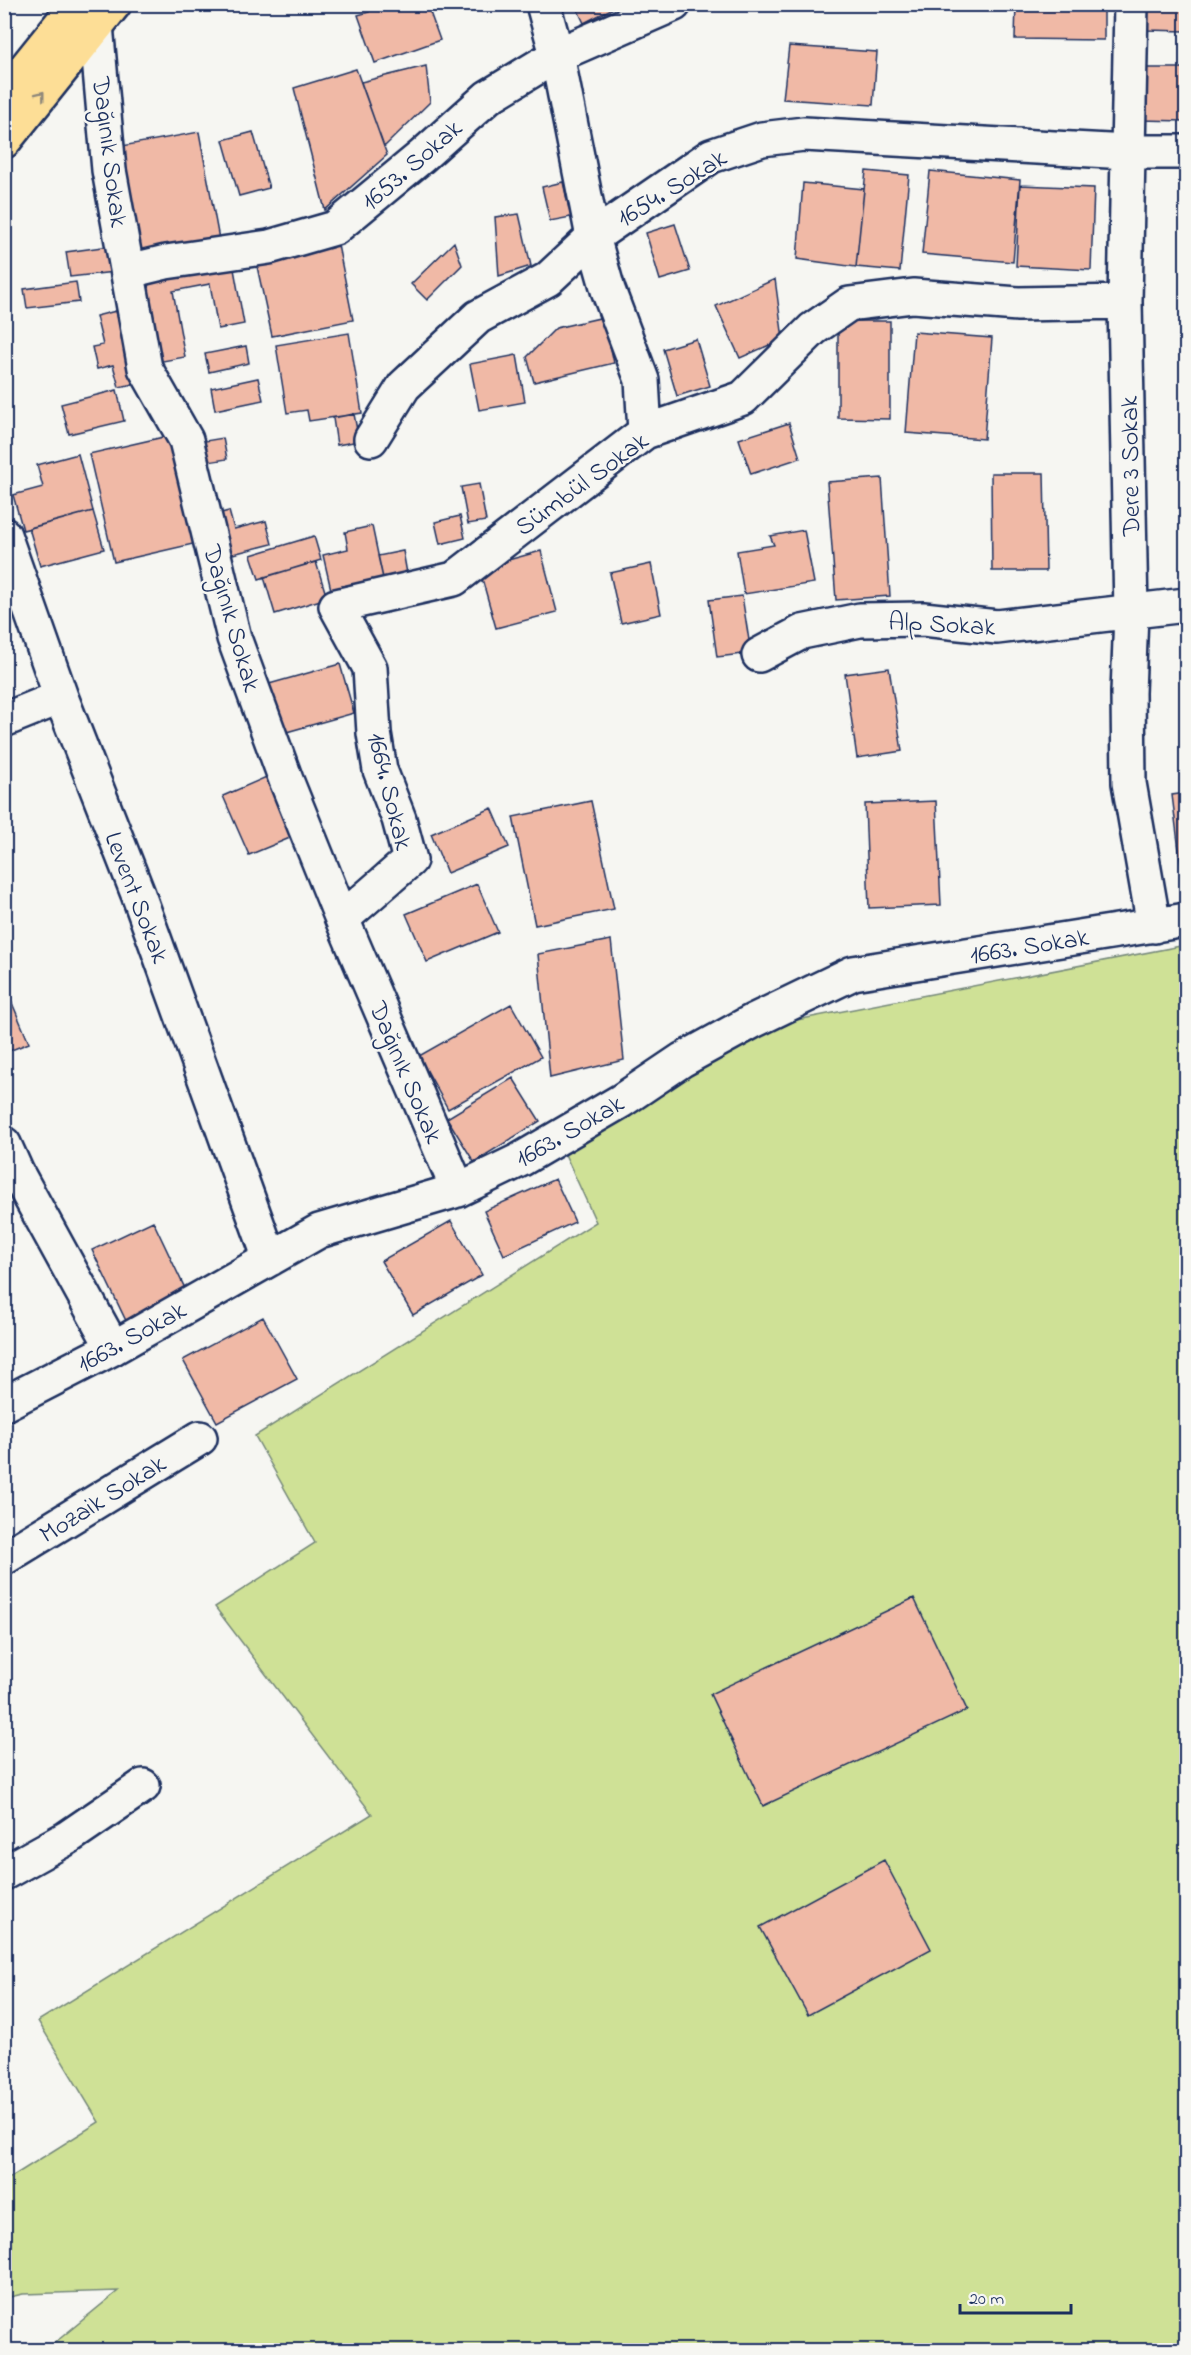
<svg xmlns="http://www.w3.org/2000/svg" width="1191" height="2355" viewBox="0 0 1191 2355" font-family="'Indie Flower',sans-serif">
<rect width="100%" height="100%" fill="#f6f6f2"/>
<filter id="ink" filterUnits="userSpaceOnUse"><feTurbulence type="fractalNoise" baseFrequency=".0167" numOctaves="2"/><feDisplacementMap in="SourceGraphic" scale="12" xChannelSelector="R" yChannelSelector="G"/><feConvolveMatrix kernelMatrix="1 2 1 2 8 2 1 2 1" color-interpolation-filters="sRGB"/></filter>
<g filter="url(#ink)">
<path fill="#cfe196" stroke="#75887a" stroke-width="1.5" d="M1186,945v1405h-1140l72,-59 -95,3 -18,4v-117l94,-59 -61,-101 334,-207 -157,-207 100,-64 -60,-107 341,-214 -32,-70 207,-127z"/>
<path fill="#f0b9a6" stroke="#1b2f5e" stroke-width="1.5" d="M368,4h59l13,36 -65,23 -17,-48 11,-3z
M575,4h46l-37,19z
M1016,4h88v36l-89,-1z
M1148,4h38v27l-39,-1z
M789,46l88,6 -4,53 -90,-6z
M426,66l4,36 -46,45 -23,-65z
M1141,68h45v53l-46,-1z
M356,69l31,86 -62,55 -31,-122z
M199,132l20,107 -77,15 -20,-108z
M253,132l16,56 -30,8 -16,-56z
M866,171l43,4 -9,96 -44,-4z
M930,171l90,9 -7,82 -91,-8z
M563,182l8,35 -21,4 -8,-34z
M803,183l61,6 -8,78 -59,-8z
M1020,185l74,3 -3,82 -75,-4z
M519,214l12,52 -32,10 -4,-59z
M675,224l15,47 -30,9 -14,-47z
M337,240l16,80 -81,16 -17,-79z
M454,242l8,23 -35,35 -16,-16z
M117,245l6,26 -53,6 -4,-25z
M232,258l12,66 -26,5 -8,-45 -37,7 12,66 -33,6 -16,-88z
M775,279l8,60 -43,19 -24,-52z
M76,282l3,20 -52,6 -3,-19z
M116,311l18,73 -15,3 -6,-22 -16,4 -5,-22 11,-2 -7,-29z
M604,317l10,46 -80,19 -7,-25 29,-29z
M838,321h52v98l-52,-1z
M914,332l78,6 -8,101 -78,-6z
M349,333l13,80 -53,8 -2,-11 -20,3 -11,-68z
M696,339l14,47 -33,10 -14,-47z
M246,346l3,17 -40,9 -4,-18z
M517,355l8,47 -46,8 -9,-46z
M258,378l5,22 -48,10 -4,-22z
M117,390l7,31 -55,13 -8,-30z
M354,414l5,27 -22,4 -4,-27z
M789,423l11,35 -49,16 -12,-35z
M168,436l25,108 -79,18 -25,-108z
M223,438l4,21 -31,5 -3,-21z
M78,454l15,57 -70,19 -10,-35 30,-8 -6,-22z
M991,473h53l2,98h-54z
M882,478l8,118 -54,4 -9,-118z
M479,484l7,37 -18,3 -7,-37z
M93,511l11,38 -64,17 -11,-38z
M229,511l5,18 32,-8 6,23 -51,13 -11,-41z
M460,516l5,22 -25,6 -5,-22z
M372,526l12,57 -52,11 -9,-39 25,-6 -3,-17z
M804,530l10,53 -70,11 -7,-43 37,-6 -4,-9z
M314,536l7,24 -62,19 -8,-24z
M403,551l5,28 -24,4 -6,-27z
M541,551l16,61 -61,16 -17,-60z
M316,562l11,36 -52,16 -11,-37z
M651,564l10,50 -40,9 -11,-50z
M742,596l9,57 -34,4 -8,-57z
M340,664l14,49 -71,20 -14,-49z
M889,668l13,83 -45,7 -12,-84z
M271,775l26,60 -48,20 -26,-59z
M1186,793v89h-3l-11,-87z
M591,801l23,108 -79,16 -22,-108z
M936,801l5,104 -72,3 -4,-104z
M492,808l17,39 -62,26 -16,-39z
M477,884l21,48 -71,30 -21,-48z
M611,940l13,120 -74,18 -12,-124z
M4,984l25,59 -25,10z
M511,1004l30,53 -93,52 -29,-53z
M513,1078l27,43 -66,41 -27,-44z
M555,1179l20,43 -71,33 -20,-44z
M153,1221l37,78 -61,28 -37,-77z
M451,1221l31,54 -69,40 -32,-54z
M263,1317l34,62 -80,43 -34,-62z
M914,1598l53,112 -204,96 -53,-112z
M884,1860l47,89 -123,66 -48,-88z"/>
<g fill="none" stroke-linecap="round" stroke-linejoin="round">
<defs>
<path id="minor" d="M543,4l14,51 36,182 15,53 34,90 3,52
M1131,4l-6,298 6,311 -3,80 1,90 25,143
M96,25l13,145 36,198 41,72 48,198 52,142 56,139 116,271
M129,271l37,-9 103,-15 66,-19 86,-71 67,-60 69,-42 117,-51
M371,439l33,-53 74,-69 70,-38 45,-42 118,-81 51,-17 42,-5 323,18h59
M4,535l57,162 77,197 132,365
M759,655l43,-23 58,-12 63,-1 74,8 189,-22
M4,720l57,-23
M342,919l68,-59 -11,-41 -19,-49 -6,-37 -4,-65 -34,-62 118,-27 191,-147 98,-34 70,-69 36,-25 64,-8 105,8 107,-2
M4,1144l13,29 96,175
M4,1404l109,-56 206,-117 139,-41 62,-30 101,-59 61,-41 71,-39 100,-48 333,-53
M4,1558l196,-120
M4,1873l63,-35 76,-52"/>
<path id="major" d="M4,95l73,-91
M4,141l110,-137"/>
</defs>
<use href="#minor" stroke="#1b2f5e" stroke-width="38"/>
<use href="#major" stroke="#1b2f5e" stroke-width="38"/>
<use href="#minor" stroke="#f6f6f2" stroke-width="33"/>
<use href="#major" stroke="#fdde96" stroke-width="33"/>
</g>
<defs><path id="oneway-chevron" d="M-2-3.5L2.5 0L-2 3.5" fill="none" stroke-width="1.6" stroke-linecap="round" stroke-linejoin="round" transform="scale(1.5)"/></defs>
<use stroke="#8c867a" href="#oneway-chevron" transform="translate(41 95) rotate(-52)"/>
</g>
<g text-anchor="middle" stroke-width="5" stroke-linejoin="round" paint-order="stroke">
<g font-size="26" fill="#1b2f5e" stroke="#f6f6f2">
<text transform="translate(111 152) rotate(83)" y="9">Dağınık Sokak</text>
<text transform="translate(411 164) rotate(-41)" y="9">1653. Sokak</text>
<text transform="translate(671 187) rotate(-32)" y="9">1654. Sokak</text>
<text transform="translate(1129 466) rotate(-91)" y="9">Dere 3 Sokak</text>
<text transform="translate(581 483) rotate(-36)" y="9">Sümbül Sokak</text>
<text transform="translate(233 618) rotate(74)" y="9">Dağınık Sokak</text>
<text transform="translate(942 623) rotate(3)" y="9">Alp Sokak</text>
<text transform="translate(391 791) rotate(76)" y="9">1664. Sokak</text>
<text transform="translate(138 897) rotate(69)" y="9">Levent Sokak</text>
<text transform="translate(1029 945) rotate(-9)" y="9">1663. Sokak</text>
<text transform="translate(407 1072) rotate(67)" y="9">Dağınık Sokak</text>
<text transform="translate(569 1130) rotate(-30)" y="9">1663. Sokak</text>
<text transform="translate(131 1336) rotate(-29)" y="9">1663. Sokak</text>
<text transform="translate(102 1498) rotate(-32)" y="9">Mozaik Sokak</text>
</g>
</g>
<rect width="1191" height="2355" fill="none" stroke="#f6f6f2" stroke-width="24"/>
<rect x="12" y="12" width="1167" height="2331" fill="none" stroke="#1b2f5e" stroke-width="2" filter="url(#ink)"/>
<path d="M960 2304v9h111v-9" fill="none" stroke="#1b2f5e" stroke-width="3"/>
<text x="969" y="2304" font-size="18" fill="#1b2f5e" stroke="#f6f6f2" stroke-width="4.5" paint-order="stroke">20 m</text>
</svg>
